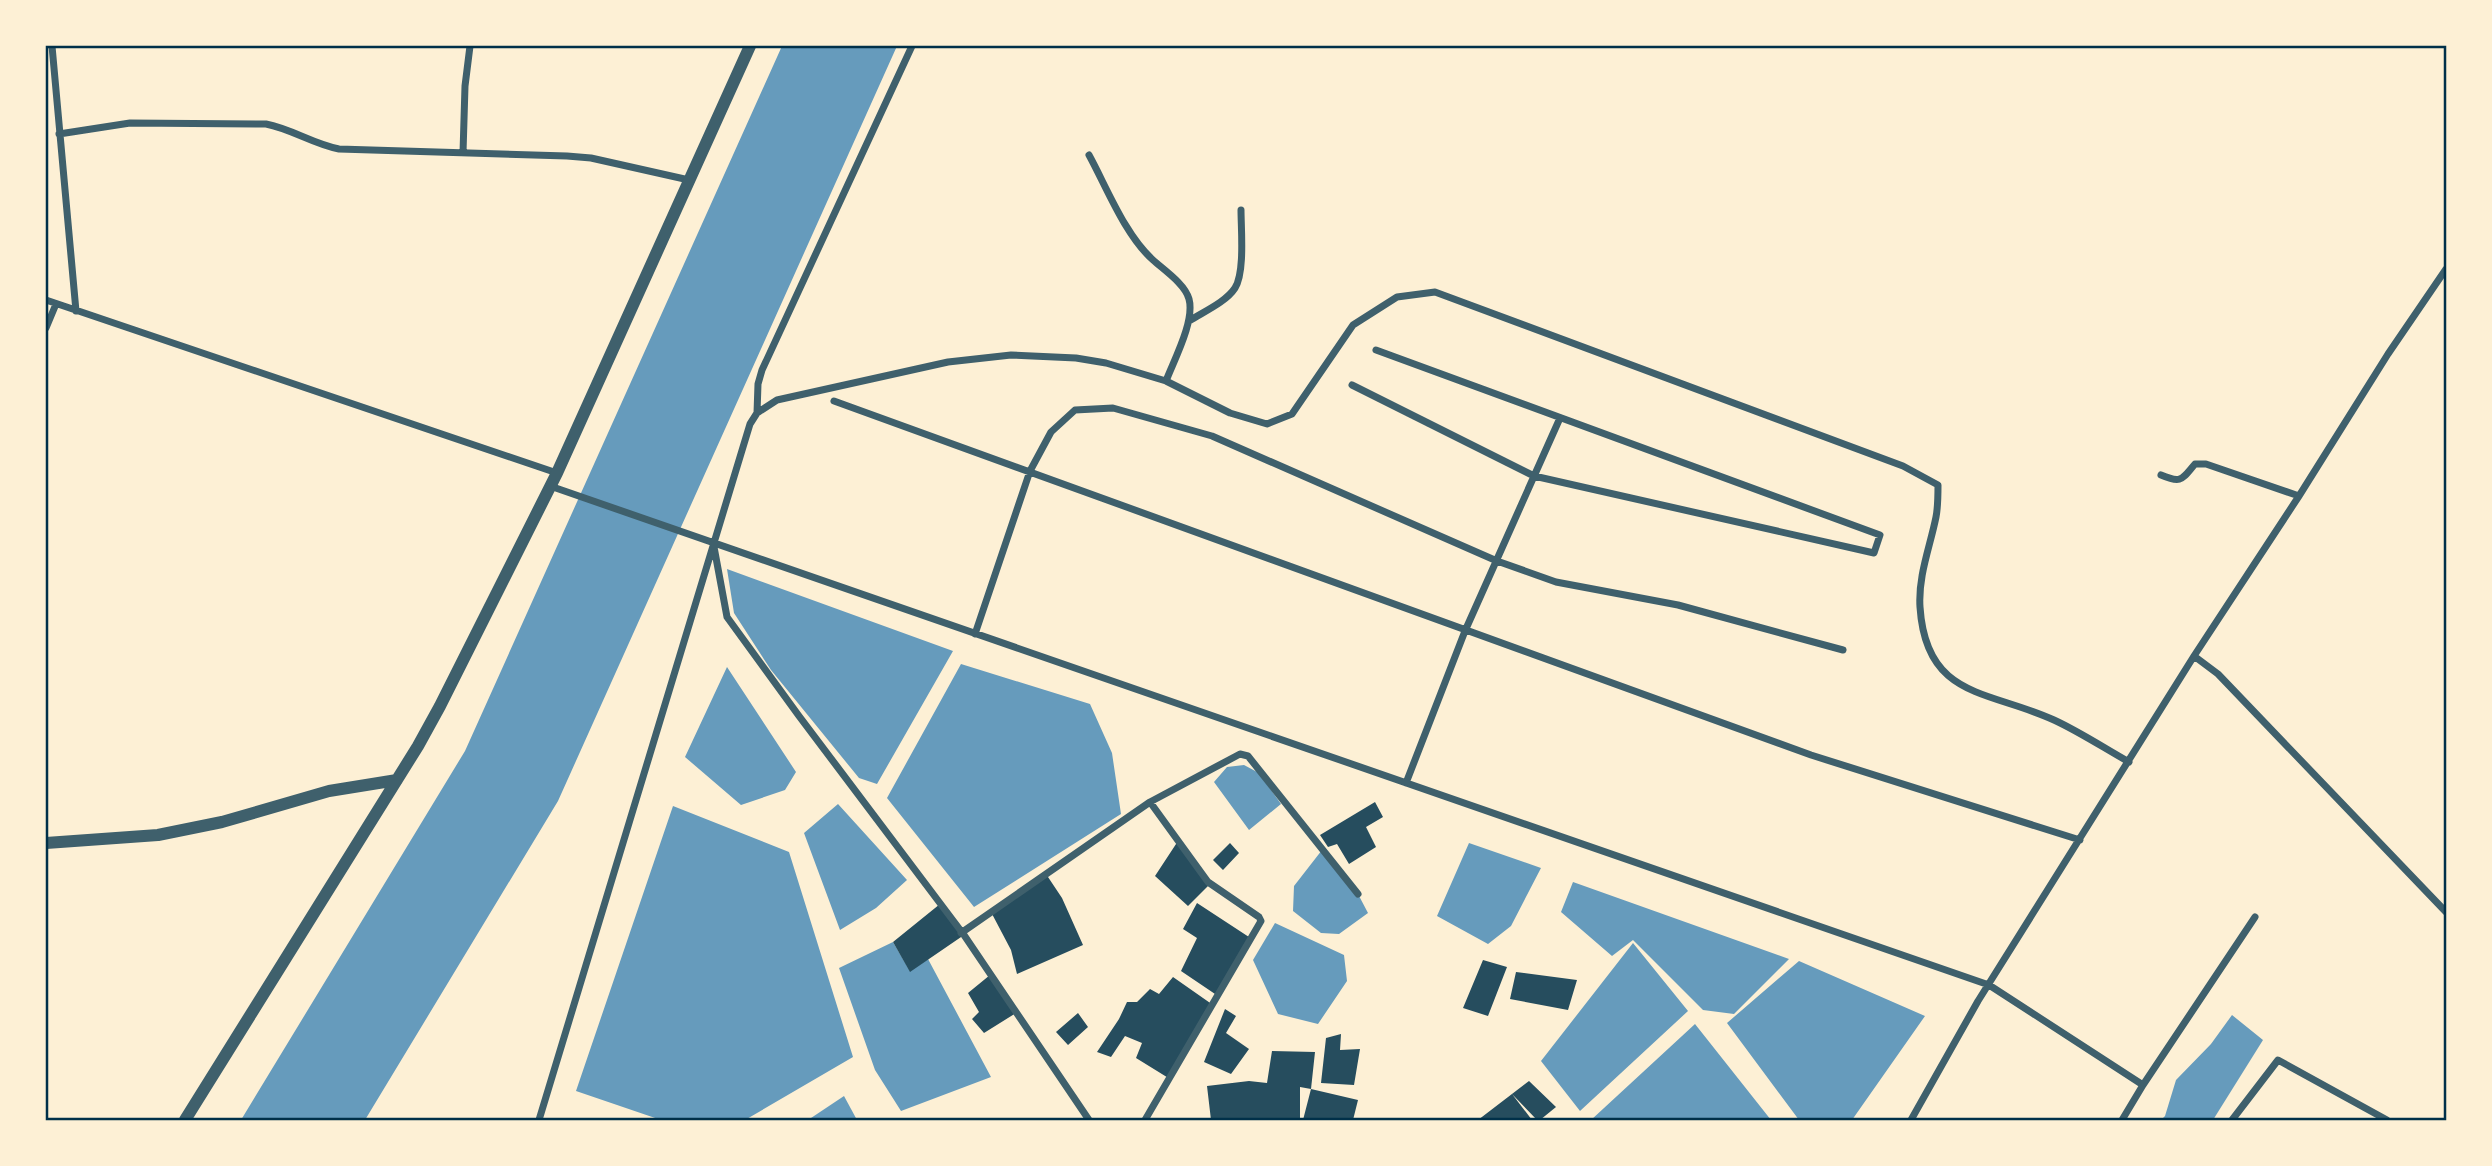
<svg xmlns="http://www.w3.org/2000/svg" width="2492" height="1166" viewBox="0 0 2492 1166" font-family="'Archivo Narrow',sans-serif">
<rect width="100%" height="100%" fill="#fdf0d5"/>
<path fill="#669bbc" d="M782,46h115l-339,755 -193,319h-124l224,-369z
M727,569l226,82 -76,133 -18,-6 -88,-108 -37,-57z
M961,664l129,40 22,49 9,61 -147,93 -87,-109z
M727,667l69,105 -11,18 -44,15 -56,-48z
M1244,765l15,8 22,31 -32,26 -35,-48 13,-15z
M838,804l69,76 -31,28 -36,22 -36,-97z
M673,806l116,46 64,205 -108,63h-84l-85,-29z
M1469,843l72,25 -30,58 -23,18 -51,-28z
M1322,850l36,44 10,19 -29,21 -18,-1 -28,-22 1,-25z
M1573,882l216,77 -55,55 -31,-4 -70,-70 -21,16 -51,-44z
M1275,923l69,32 3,26 -29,43 -40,-10 -25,-54z
M893,942l17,29 18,-12 63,118 -90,34 -26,-41 -36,-102z
M1633,943l55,68 -108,100 -39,-50z
M1799,961l126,55 -73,104h-53l-72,-97z
M2232,1015l31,25 -50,80h-52l4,-4 11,-36 35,-36z
M1695,1024l76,96h-180z
M844,1096l13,24h-49z"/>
<path fill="#264d5e" d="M1375,802l8,15 -17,10 10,20 -27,17 -12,-20 -9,3 -8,-12z
M1178,841l32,43 -22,22 -33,-30z
M1230,843l9,10 -16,17 -10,-10z
M1046,874l16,24 21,47 -66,29 -6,-24 -20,-38z
M1197,903l55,36 -34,57 -37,-25 16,-33 -14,-9z
M940,904l24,31 -54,37 -17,-30z
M1483,960l24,7 -19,49 -25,-8z
M1516,972l61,8 -9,30 -58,-11z
M990,975l26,38 -32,20 -12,-14 7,-7 -11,-19z
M1173,977l40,28 -43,74 -34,-21 6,-15 -17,-7 -14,21 -14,-5 22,-33 8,-17h10l13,-13 9,5z
M1225,1009l11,7 -10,17 23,16 -18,25 -27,-12z
M1078,1013l10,14 -20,18 -12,-13z
M1341,1034l-1,16 20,-1 -6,36 -33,-2 5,-45z
M1272,1051l43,1 -4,37 -11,-2v33h-89l-4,-34 42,-5 18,2z
M1529,1081l27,26 -16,13h-3l-25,-26 20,26h-54z
M1311,1089l47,11 -5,20h-50z"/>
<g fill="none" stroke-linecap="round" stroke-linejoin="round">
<path stroke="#3f606c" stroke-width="7" d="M52,46l24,265
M59,134l71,-11 136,1c26,5 47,20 73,25l228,7 24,2 98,22
M463,153l2,-67 5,-40
M1089,155c18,33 36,80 64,105 11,10 32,24 36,39 6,22 -15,61 -23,82
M46,300l511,173
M1189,321c14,-9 37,-19 46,-33 10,-16 6,-59 6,-78
M46,328l10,-24
M1352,385l182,91 340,77 6,-18 -504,-185
M834,401l977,354 269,85
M757,413l1,-29 4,-14 150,-324
M2161,475c21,9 21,4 34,-11h11l93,32
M550,486l1439,499 154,100
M714,547l13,70 72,99 165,219 125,185
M975,634l55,-163 21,-39 24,-22 38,-2 99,28 285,125 59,21 122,23 165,45
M2194,656l24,18 228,238
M1406,783l59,-152 95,-213
M961,933l189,-131 90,-48 8,2 110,138
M539,1120l211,-696 7,-11 20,-13 171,-38 63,-7 65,3 30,5 60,18 64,32 37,11 25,-10 61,-89 44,-28 38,-5 468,174 35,19c0,11 0,22 -2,32 -6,30 -18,59 -16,90 6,92 69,83 134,113 26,12 50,28 75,42
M1145,1120l116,-199 -2,-4 -51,-35 -58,-80
M1911,1120l67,-119 216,-345 105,-160 89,-142 58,-85
M2122,1120l21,-35 112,-168
M2232,1120l46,-60 109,60"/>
<path stroke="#3f606c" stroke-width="12" d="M46,843l112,-8 64,-13 107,-31 68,-11
M185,1120l233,-374 22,-40 117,-233 193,-427"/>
</g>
<rect width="2492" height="1166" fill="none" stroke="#fdf0d5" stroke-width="94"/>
<rect x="47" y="47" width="2398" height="1072" fill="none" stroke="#003049" stroke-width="2.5"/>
</svg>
